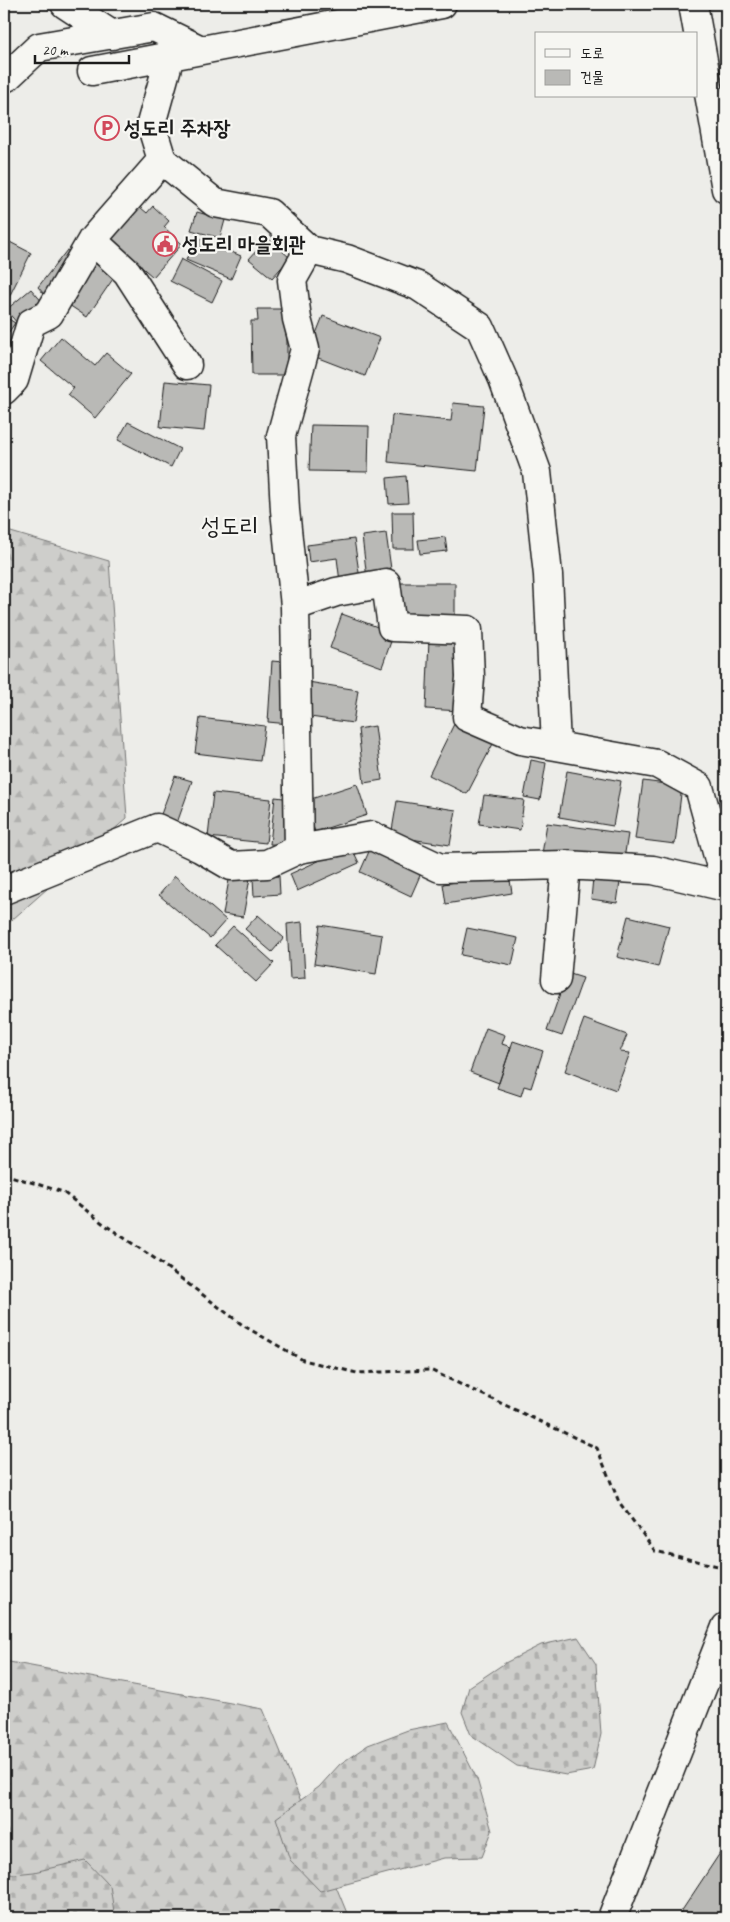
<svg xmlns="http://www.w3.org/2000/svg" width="730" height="1922" viewBox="0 0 730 1922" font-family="Caveat,'Poor Story',sans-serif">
<defs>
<pattern id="forest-firs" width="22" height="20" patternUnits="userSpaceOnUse" patternTransform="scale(1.25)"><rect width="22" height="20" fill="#cececb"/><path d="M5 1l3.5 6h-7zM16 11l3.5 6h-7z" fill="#b0b0ae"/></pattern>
<pattern id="cemetery-stones" width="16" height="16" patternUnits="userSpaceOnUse" patternTransform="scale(1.25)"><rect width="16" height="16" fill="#cececb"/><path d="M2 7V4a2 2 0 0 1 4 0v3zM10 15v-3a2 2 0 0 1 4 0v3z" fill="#b0b0ae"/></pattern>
</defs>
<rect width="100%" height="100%" fill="#edede9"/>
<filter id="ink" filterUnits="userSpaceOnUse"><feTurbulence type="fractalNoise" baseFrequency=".02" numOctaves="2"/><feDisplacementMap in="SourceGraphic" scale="10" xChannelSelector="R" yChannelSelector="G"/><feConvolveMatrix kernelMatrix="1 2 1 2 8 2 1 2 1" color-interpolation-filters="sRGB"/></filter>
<g filter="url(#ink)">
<path fill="url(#forest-firs)" stroke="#757574" d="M4,530l105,31 18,257 -123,109z
M4,1661l259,48 86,209h-345z"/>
<path fill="url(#cemetery-stones)" stroke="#757574" d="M578,1637l18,27 5,70 -8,36 -27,5 -49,-9 -46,-31 -9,-23 7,-25 36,-24 36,-18z
M448,1722l29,57 15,52 -10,26 -38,1 -124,33 -30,-31 -14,-42 43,-31 21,-23 28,-19 40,-15z
M85,1860l25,26 5,32h-111v-43l30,-3z"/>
<path fill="#b9b9b6" stroke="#1c1c1c" d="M134,202l13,11 6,-7 16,15 -5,6 18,17 -29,33 -48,-42z
M197,212l28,8 -5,18 -29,-8z
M196,237l45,19 -10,23 -45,-19z
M268,238l22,20 -18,20 -23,-19z
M4,239l27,14 -23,46 -4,-2z
M67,250l12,7 -30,43 -11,-13z
M93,254l22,22 -28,41 -24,-16z
M181,259l41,22 -10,21 -42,-21z
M31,289l13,15 -26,20 -12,-14z
M257,309h30v66h-35l-1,-54h7z
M4,316l11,7 -11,16z
M323,316l57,22 -15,38 -57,-22z
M61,337l34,29 11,-13 25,21 -36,44 -27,-23 6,-7 -33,-27z
M165,381l44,4 -5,46 -44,-4z
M453,403l31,3 -7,65 -89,-9 4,-47 59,6z
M128,422l52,27 -9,18 -53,-27z
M311,425l58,1 -1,46 -59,-1z
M406,476l2,27 -19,1 -2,-26z
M392,512h21l1,37h-21z
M386,533l6,43 -25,3 -5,-43z
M445,537l2,14 -27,3 -2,-14z
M354,539l6,40 -20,3 -3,-24 -28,4 -2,-17z
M400,583h55v34l-55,1z
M342,614l52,19 -12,34 -52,-19z
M429,639l36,2 -4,70 -35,-2z
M272,661l22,2 -5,61 -21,-2z
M308,682l50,8 -5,33 -50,-7z
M200,718l65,8 -5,35 -65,-8z
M456,720l39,20 -28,54 -38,-19z
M375,726l7,54 -18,3 -6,-54z
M531,760l15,3 -6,37 -16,-3z
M567,771l54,10 -8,45 -54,-9z
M175,776l17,5 -15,42 -17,-6z
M643,781l39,5 -7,58 -40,-5z
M357,784l10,31 -52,17 -10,-31z
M213,793l58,6 -5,44 -58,-6z
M484,795l40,5 -4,30 -41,-6z
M275,797l17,2 -5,46 -17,-1z
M397,801l59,9 -6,35 -59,-9z
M547,823l81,11 -5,31 -81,-11z
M351,846l8,17 -62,28 -7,-17z
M371,847l51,24 -11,25 -51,-24z
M230,874l20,4 -7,39 -20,-3z
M509,874l3,19 -66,11 -3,-20z
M175,876l51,44 -16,18 -51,-43z
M279,876l1,18 -26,2 -1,-18z
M593,878l27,4 -3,21 -26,-4z
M258,915l26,23 -12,14 -27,-23z
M628,916l41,10 -11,41 -41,-10z
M302,922l3,56 -15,1 -3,-55z
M320,925l62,10 -6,39 -62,-10z
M233,926l41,37 -18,19 -41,-37z
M467,928l51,10 -6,27 -51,-10z
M567,973l16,5 -21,58 -15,-5z
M584,1019l43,16 -7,17 10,1 -14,37 -51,-19z
M486,1028l19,7 -3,9 9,3 -12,36 -29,-11z
M513,1041l30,10 -12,37 -7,-2 -3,10 -24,-8z
M726,1844v74h-49z"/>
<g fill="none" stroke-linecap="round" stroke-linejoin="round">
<defs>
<path id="minor" d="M65,4l47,31
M693,4l33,185
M170,56l-19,68 11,36 53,43 54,10 40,37 38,9 71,27 62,41 23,52 34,93 11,103 8,171 101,18 42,23 27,98
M92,71l350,-67
M4,78l3,-1 32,-30 115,-20 47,23
M162,160l-70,80 35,32 60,93
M4,390l10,-10 17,-57 18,-9 43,-74
M295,606l41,-14 50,-9 6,44 76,3 2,47 -3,40 53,23 36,6
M299,849l-4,-243 -10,-96 -4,-74 24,-87 -8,-30 -5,-39 17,-30
M4,890l153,-62 43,20 31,18 36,-2 32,-15 73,-13 68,32 126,-3 87,5 73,17
M556,979l10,-114
M612,1918l114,-291"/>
</defs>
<use href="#minor" stroke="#1c1c1c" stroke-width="31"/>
<path stroke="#1c1c1c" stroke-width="3" stroke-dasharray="5 4" stroke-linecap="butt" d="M4,1174l59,18 42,33 49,33 90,68 59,34 54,13 73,-3 167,78 22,54 36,49 71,17"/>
<use href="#minor" stroke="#f6f6f2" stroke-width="28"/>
</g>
</g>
<defs>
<symbol id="parking-ring" viewBox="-11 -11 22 22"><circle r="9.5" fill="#f6f6f2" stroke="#d1495b" stroke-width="1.5"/><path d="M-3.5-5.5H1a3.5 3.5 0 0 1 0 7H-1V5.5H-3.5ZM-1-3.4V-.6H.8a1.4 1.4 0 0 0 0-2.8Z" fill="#d1495b"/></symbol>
<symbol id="civic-ring" viewBox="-11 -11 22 22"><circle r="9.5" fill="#f6f6f2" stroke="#d1495b" stroke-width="1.5"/><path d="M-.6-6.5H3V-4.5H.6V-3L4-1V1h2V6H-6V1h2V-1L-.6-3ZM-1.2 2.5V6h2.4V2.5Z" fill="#d1495b"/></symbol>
</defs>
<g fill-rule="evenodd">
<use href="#parking-ring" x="93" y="114" width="28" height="28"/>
<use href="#civic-ring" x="151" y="230" width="28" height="28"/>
</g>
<g text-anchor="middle" stroke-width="4.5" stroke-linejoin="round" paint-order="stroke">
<g font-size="21" font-weight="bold" fill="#1c1c1c" stroke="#f6f6f2" text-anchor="start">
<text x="124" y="135">성도리 주차장</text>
<text x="182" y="251">성도리 마을회관</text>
</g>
<g font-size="24" fill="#1c1c1c" stroke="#f6f6f2">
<text x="230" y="534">성도리</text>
</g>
</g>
<rect width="730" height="1922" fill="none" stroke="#f6f6f2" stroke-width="20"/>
<rect x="10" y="10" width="710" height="1902" fill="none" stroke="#1c1c1c" stroke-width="2" filter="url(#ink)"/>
<rect x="535" y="32" width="162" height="65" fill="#f6f6f2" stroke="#9f9f9c"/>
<rect x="545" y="49" width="25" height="8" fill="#f6f6f2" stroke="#9f9f9c"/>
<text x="580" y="58" font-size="15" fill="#1c1c1c">도로</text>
<rect x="545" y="70" width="25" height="15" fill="#b9b9b6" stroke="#9f9f9c"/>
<text x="580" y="82" font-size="15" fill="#1c1c1c">건물</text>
<path d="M35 55v8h94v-8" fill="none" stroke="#1c1c1c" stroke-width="2.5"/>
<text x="42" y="55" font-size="15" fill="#1c1c1c" stroke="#f6f6f2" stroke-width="4" paint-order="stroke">20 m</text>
</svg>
